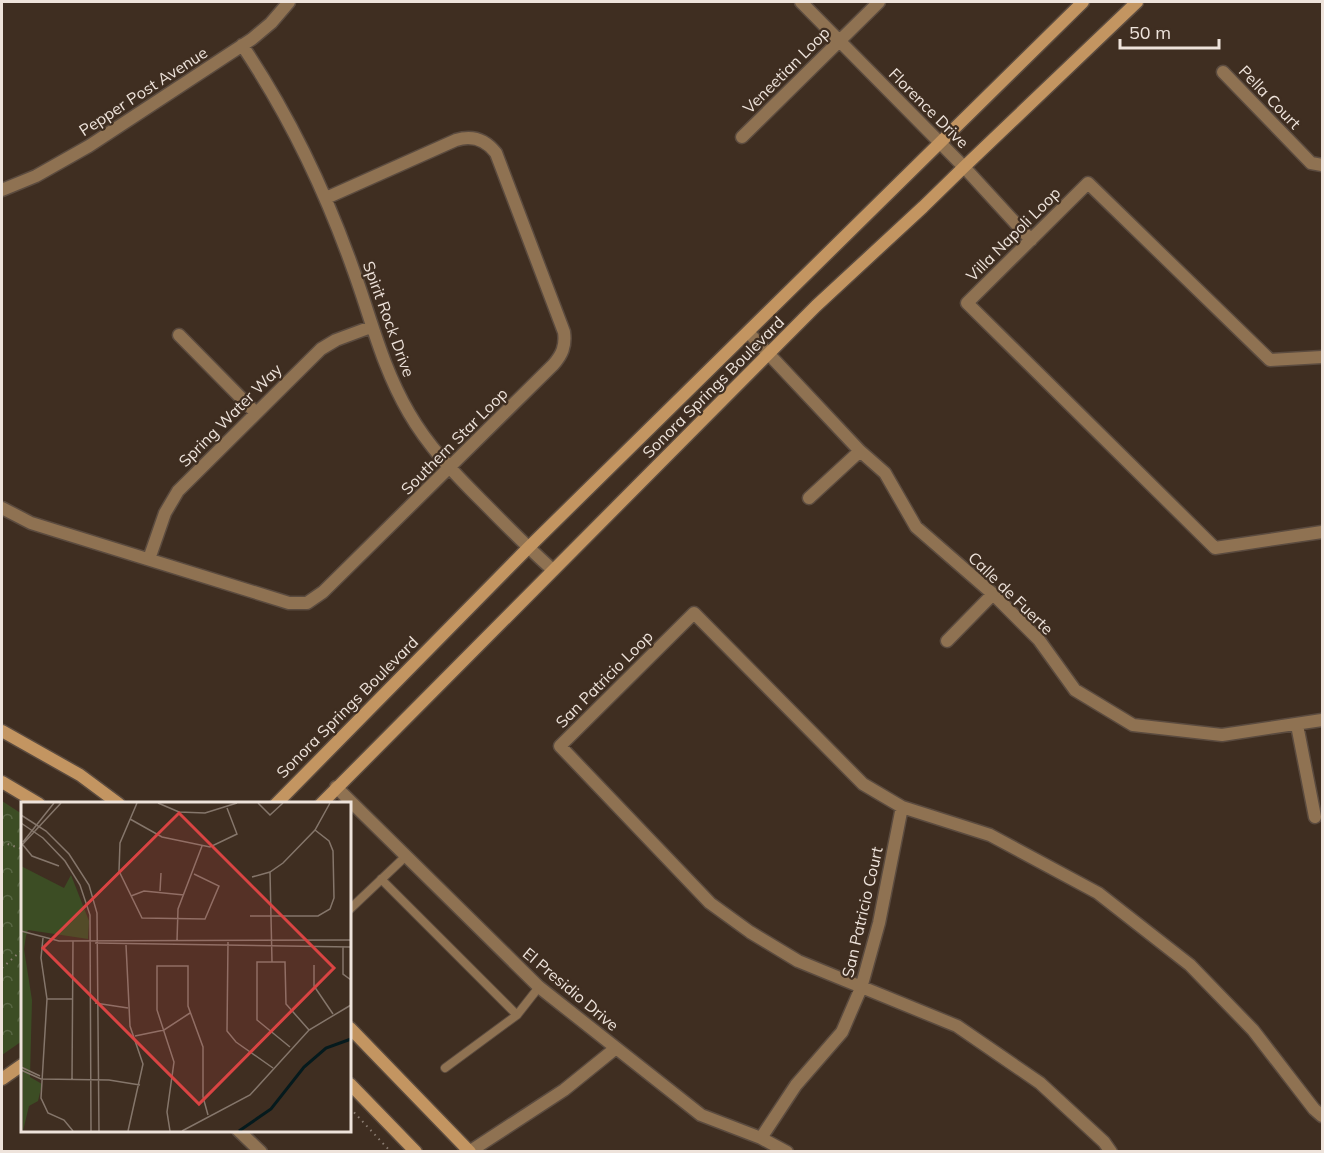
<svg xmlns="http://www.w3.org/2000/svg" width="1324" height="1153" viewBox="0 0 1324 1153" font-family="Mulish,sans-serif">
<defs>
<pattern id="forest-crowns" width="20" height="18" patternUnits="userSpaceOnUse" patternTransform="scale(1.5)"><rect width="20" height="18" fill="#3c4d24"/><path d="M2 6a3 3 0 1 1 6 0M12 15a3 3 0 1 1 6 0" fill="none" stroke="#586643"/></pattern>
</defs>
<rect width="100%" height="100%" fill="#3f2e21"/>
<path fill="url(#forest-crowns)" d="M2,801l20,13v227l-20,14z"/>
<g fill="none" stroke-linecap="round" stroke-linejoin="round">
<defs>
<path id="lane" d="M381,879l136,136 22,-28
M350,909l56,-53
M445,1068l72,-53"/>
<path id="street" d="M801,2l163,165 67,73
M242,45c47,70 83,145 111,224 18,49 29,98 56,144 19,33 45,60 72,87 24,24 47,48 72,70
M1223,72l88,91 11,2
M742,137l137,-135
M2,190l34,-14 53,-30 163,-107 19,-16 18,-21
M748,332l112,119 25,22 31,54 77,67 46,46 36,50 58,35 89,10 100,-15
M179,335l77,78
M1322,357l-52,3 -182,-177 -121,120 248,245 107,-16
M809,498l51,-47
M2,508l29,15 258,80h18l16,-11 230,-227c9,-10 13,-19 11,-33l-68,-179c-11,-14 -24,-18 -40,-13l-130,58
M149,559l16,-46 13,-22 143,-142 15,-9 35,-13
M947,641l46,-47
M1297,725l18,92
M336,787l203,200 162,128 60,23 26,14
M238,1130l23,22
M761,1138l35,-53 46,-53 19,-44 18,-65 23,-116
M469,1152l95,-62 52,-42
M1111,1152l-7,-10 -64,-59 -83,-57 -159,-65 -48,-29 -40,-29 -150,-157 134,-133 169,171 39,23 88,28 108,58 92,72 63,65 61,79 8,7"/>
<path id="secondary" d="M2,731l78,44 39,29
M2,782l37,22
M276,804l252,-256 555,-546
M321,804l495,-498 107,-99 41,-40 173,-165
M350,1028l120,124
M2,1079l20,-14
M350,1084l66,68"/>
</defs>
<use href="#lane" stroke="#5b4b3f" stroke-width="10"/>
<use href="#street" stroke="#5b4b3f" stroke-width="15"/>
<use href="#secondary" stroke="#5b4b3f" stroke-width="15"/>
<path stroke="#8c7e73" stroke-width="2" stroke-dasharray="1.5 4.5" stroke-linecap="butt" d="M2,842l20,7
M2,968l20,-18
M350,1108l41,44"/>
<use href="#lane" stroke="#8f7252" stroke-width="8"/>
<use href="#street" stroke="#8f7252" stroke-width="12"/>
<use href="#secondary" stroke="#c39561" stroke-width="12"/>
</g>
<g text-anchor="middle" stroke-width="4.5" stroke-linejoin="round" paint-order="stroke">
<g font-size="16" fill="#eee3db" stroke="#3f2e21">
<text transform="translate(786 70) rotate(-45)" y="6">Veneetian Loop</text>
<text transform="translate(143 91) rotate(-33)" y="6">Pepper Post Avenue</text>
<text transform="translate(1270 97) rotate(46)" y="6">Pella Court</text>
<text transform="translate(929 108) rotate(45)" y="6">Florence Drive</text>
<text transform="translate(1013 234) rotate(-45)" y="6">Villa Napoli Loop</text>
<text transform="translate(389 319) rotate(70)" y="6">Spirit Rock Drive</text>
<text transform="translate(713 387) rotate(-45)" y="6">Sonora Springs Boulevard</text>
<text transform="translate(230 415) rotate(-45)" y="6">Spring Water Way</text>
<text transform="translate(454 441) rotate(-45)" y="6">Southern Star Loop</text>
<text transform="translate(1011 593) rotate(44)" y="6">Calle de Fuerte</text>
<text transform="translate(604 679) rotate(-45)" y="6">San Patricio Loop</text>
<text transform="translate(347 707) rotate(-45)" y="6">Sonora Springs Boulevard</text>
<text transform="translate(862 912) rotate(-77)" y="6">San Patricio Court</text>
<text transform="translate(571 989) rotate(40)" y="6">El Presidio Drive</text>
</g>
</g>
<g transform="translate(21 802)">
<rect width="330" height="330" fill="#3f2e21"/>
<path d="M0,64l43,22 7,-13 18,46 -1,18 -60,-9 -2,6 -2,13 8,51 -2,77 12,7 -4,17 -9,5 -6,25z" fill="#3c4d24"/>
<path fill="none" stroke="#051a1d" stroke-width="3" d="M218,329l32,-22 33,-42 22,-19 25,-9"/>
<path fill="none" stroke="#85766b" stroke-width="1.5" d="M116,1l-17,40 -1,28 23,47 63,1 14,-33 -25,-12M137,1l21,9 26,1 32,-10M237,1l12,12 13,-12M0,13l25,16 23,23 20,31 8,28 2,218M109,17l32,18 48,10 27,-13 -10,-26M0,21l22,15 22,23 15,24 10,30 1,216M2,40l31,-39M2,43l9,11 27,10M0,44l40,-43M249,70l2,90M231,75l18,-5 13,-9 32,-33 15,-27M139,89l1,-18M110,94l13,-5 40,4M229,114h68l12,-7 4,-11 -1,-47 -4,-10 -14,-11M0,129l38,10 292,-1M22,136l-2,20 6,41 -6,99 7,15 16,7 9,11M156,139l1,-32 24,-63M207,140l-1,89 9,11 37,26M74,141l256,4M105,143l4,81 13,38 -15,67M322,145v27l8,6M293,163v21l19,28M26,197h26M74,201l33,5M114,234l29,-6 26,-17M269,245l-33,-27v-58h28l1,42 23,26M0,265l19,9M0,268l20,9 68,1 31,5M51,278l1,-139M149,329l-3,-19 7,-50 -17,-52v-44h31v40l15,41v50l5,18M161,329l68,-36 59,-65 42,-25"/>
<path fill="#da4443" fill-opacity="0.15" stroke="#da4443" stroke-width="3" d="M158,11l155,155 -135,136 -156,-156z"/>
<rect width="330" height="330" fill="none" stroke="#eee3db" stroke-width="3"/>
</g>
<rect width="1324" height="1153" fill="none" stroke="#eee3db" stroke-width="6"/>
<path d="M1120 39v9h99v-9" fill="none" stroke="#eee3db" stroke-width="3"/>
<text x="1129" y="39" font-size="18" fill="#eee3db" stroke="#3f2e21" stroke-width="4.5" paint-order="stroke">50 m</text>
</svg>
